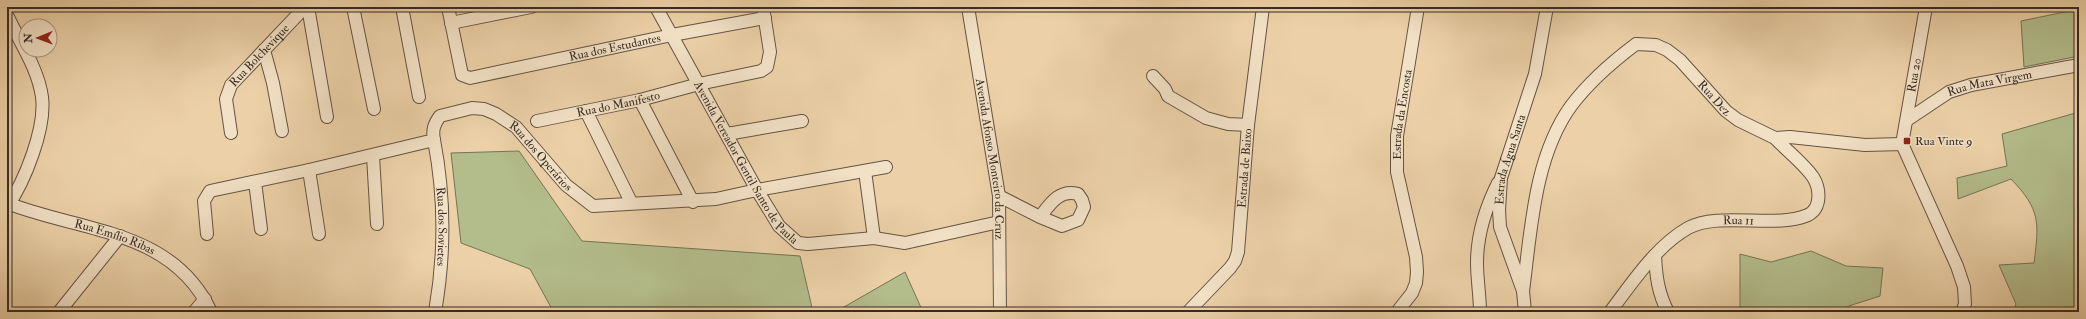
<svg xmlns="http://www.w3.org/2000/svg" width="2086" height="319" viewBox="0 0 2086 319" font-family="'IM FELL Double Pica',serif">
<rect width="100%" height="100%" fill="#ecd1a8"/>
<filter id="stains"><feTurbulence type="fractalNoise" baseFrequency=".005" numOctaves="4"/><feColorMatrix values="0 0 0 0 .2 0 0 0 0 .09 0 0 0 0 .02 0 0 0 .5 -.17"/></filter>
<radialGradient id="worn" r=".72"><stop offset=".6" stop-color="#630" stop-opacity="0"/><stop offset="1" stop-color="#630" stop-opacity=".3"/></radialGradient>
<path fill="#b3bc8b" stroke="#757457" d="M2079,9v47l-55,11 -3,-46z
M2079,112v200h-66l3,-8 -17,-39 35,-2c5,-40 7,-53 -23,-84l-53,20 -1,-21 50,-12 -5,-32z
M519,151l63,90 218,15 13,56 -260,-1 -23,-42 -69,-26 -10,-90z
M1811,251l35,15 37,2 -3,28 -31,10 -10,6h-99v-58l31,8z
M905,272l18,40h-87l1,-1z"/>
<g fill="none" stroke-linecap="round" stroke-linejoin="round">
<defs>
<g id="minor">
<path d="M308,7l19,110"/>
<path d="M353,7l21,102"/>
<path d="M402,7l17,90"/>
<path id="s1" d="M448,7l14,68 8,3 202,-43 93,-17"/>
<path id="s2" d="M656,7l101,183 22,36 19,17 10,1 66,-6 31,5 94,-21"/>
<path id="s3" d="M968,7l31,189 1,116"/>
<path d="M7,15c12,26 31,53 35,82 4,31 -17,84 -35,110"/>
<path d="M451,23l80,-16"/>
<path d="M264,50l9,33 9,48"/>
<path d="M1153,76l12,13 3,7 38,22 22,6 20,1"/>
<path d="M640,100l53,102"/>
<path d="M586,111l45,91"/>
<path id="s4" d="M1907,120l42,-28 22,-7 108,-20"/>
<path id="s5" d="M537,121l103,-21 59,-16 62,-13 6,-4 3,-15 -7,-45"/>
<path id="s6" d="M231,133l-5,-34 5,-14 74,-78"/>
<path d="M727,134l75,-13"/>
<path id="s7" d="M434,140c11,57 11,115 1,172"/>
<path id="s8" d="M1902,144l24,-137"/>
<path d="M373,156l4,68"/>
<path d="M309,170l10,64"/>
<path d="M865,171l9,67"/>
<path d="M255,182l6,47"/>
<path d="M999,196l41,21 22,9 16,-6 6,-13 -2,-7 -4,-6c-19,-5 -28,10 -38,23"/>
<path id="s9" d="M7,203c74,29 166,26 204,109"/>
<path id="s10" d="M207,234l-3,-33 6,-10 99,-21 125,-30c-2,-10 0,-16 6,-24l32,-8 12,1 12,5 20,13 50,58 27,21 123,-7 41,-9 129,-23"/>
<path d="M1655,255c1,21 3,38 13,57"/>
<path id="s11" d="M1523,291c8,-60 11,-134 48,-185 18,-24 41,-44 65,-62l20,1 11,5 13,10 46,51 12,9 37,18 15,-1 75,8 37,-1 55,122 7,21 1,17 -3,8"/>
<path d="M59,312l61,-76"/>
<path d="M194,312l11,-13"/>
<path id="s12" d="M1188,312l42,-44 5,-7 3,-9 10,-127 15,-118"/>
<path id="s13" d="M1397,312l15,-19 4,-10 1,-11 -1,-15 -19,-85v-36l21,-129"/>
<path d="M1480,312c0,-16 -3,-33 -3,-49 0,-28 9,-56 21,-80"/>
<path id="s14" d="M1525,312l-2,-21 -23,-64 -1,-17 2,-32 34,-104 12,-67"/>
<path id="s15" d="M1610,312c22,-29 46,-66 78,-84 31,-17 88,1 120,-13 14,-7 12,-27 5,-38 -10,-14 -26,-26 -38,-39"/>
</g>
</defs>
<use href="#minor" stroke="#645444" stroke-width="14"/>
<use href="#minor" stroke="#f3e1c6" stroke-width="12"/>
</g>
<rect fill="#8f2418" stroke="#f3e1c6" stroke-width="1.5" x="1903" y="137" width="8" height="8" rx="2"/>
<g text-anchor="middle" stroke-width="3" stroke-linejoin="round" paint-order="stroke">
<g font-size="12" fill="#372b23" stroke="#f3e1c6">
<text dy="4" stroke="none"><textPath href="#s1" startOffset="226">Rua dos Estudantes</textPath></text>
<text dy="4" stroke="none"><textPath href="#s6" startOffset="90">Rua Bolchevique</textPath></text>
<text dy="4" stroke="none"><textPath href="#s8" startOffset="70">Rua 20</textPath></text>
<text dy="4" stroke="none"><textPath href="#s4" startOffset="92">Rua Mata Virgem</textPath></text>
<text dy="4" stroke="none"><textPath href="#s11" startOffset="383">Rua Dez</textPath></text>
<text dy="4" stroke="none"><textPath href="#s5" startOffset="83">Rua do Manifesto</textPath></text>
<text dy="4" stroke="none"><textPath href="#s13" startOffset="206">Estrada da Encosta</textPath></text>
<text dy="4" stroke="none"><textPath href="#s10" startOffset="420">Rua dos Operários</textPath></text>
<text dy="4" stroke="none"><textPath href="#s3" startOffset="154">Avenida Afonso Monteiro da Cruz</textPath></text>
<text dy="4" stroke="none"><textPath href="#s2" startOffset="180">Avenida Vereador Gentil Santo de Paula</textPath></text>
<text dy="4" stroke="none"><textPath href="#s14" startOffset="158">Estrada Água Santa</textPath></text>
<text dy="4" stroke="none"><textPath href="#s12" startOffset="163">Estrada de Baixo</textPath></text>
<text dy="4" stroke="none"><textPath href="#s15" startOffset="167">Rua 11</textPath></text>
<text dy="4" stroke="none"><textPath href="#s7" startOffset="87">Rua dos Sovietes</textPath></text>
<text dy="4" stroke="none"><textPath href="#s9" startOffset="113">Rua Emílio Ribas</textPath></text>
</g>
<g font-size="12" fill="#372b23" stroke="#f3e1c6" text-anchor="start">
<text x="1915" y="145">Rua Vinte 9</text>
</g>
</g>
<rect width="2086" height="319" fill="none" stroke="#ecd1a8" stroke-width="24"/>
<rect x="8" y="8" width="2070" height="303" fill="none" stroke="#372b23" stroke-width="2"/>
<rect x="12" y="12" width="2062" height="295" fill="none" stroke="#372b23"/>
<g transform="translate(38 38) rotate(269)"><circle r="19" fill="#f3e1c6" stroke="#a89885"/>
<path d="M0-3L7 15L0 10L-7 15Z" fill="#8f2418"/>
<text y="-6" font-size="11" font-weight="bold" text-anchor="middle" fill="#372b23">N</text>
</g>
<rect width="100%" height="100%" filter="url(#stains)"/>
<rect width="100%" height="100%" fill="url(#worn)"/>
</svg>
